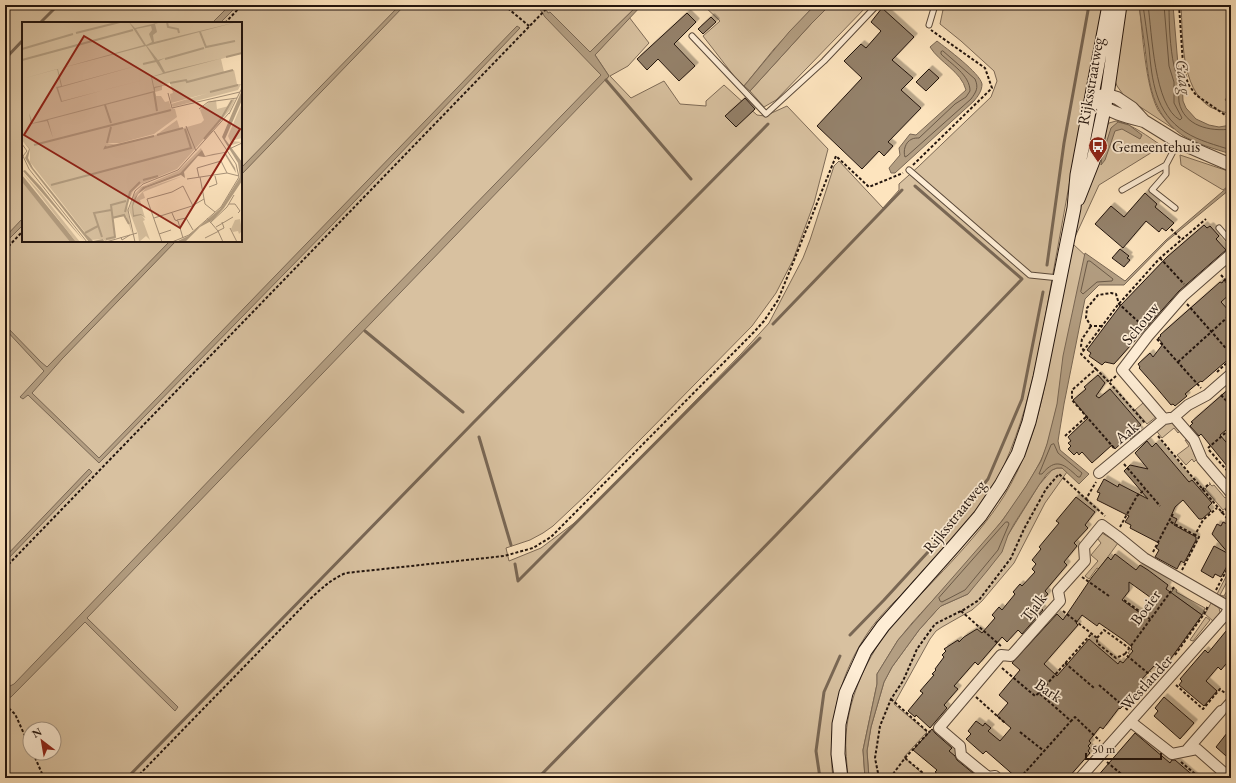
<svg xmlns="http://www.w3.org/2000/svg" width="1236" height="783" viewBox="0 0 1236 783" font-family="'EB Garamond',serif">
<defs>
<filter id="shadow"><feDropShadow dx="3.5" dy="-3.5" stdDeviation="0" flood-color="#0004"/></filter>
</defs>
<rect width="100%" height="100%" fill="#fde4be"/>
<filter id="stains"><feTurbulence type="fractalNoise" baseFrequency=".005" numOctaves="4"/><feColorMatrix values="0 0 0 0 .2 0 0 0 0 .09 0 0 0 0 .02 0 0 0 .5 -.17"/></filter>
<radialGradient id="worn" r=".72"><stop offset=".6" stop-color="#630" stop-opacity="0"/><stop offset="1" stop-color="#630" stop-opacity=".3"/></radialGradient>
<path fill="#d8c1a0" stroke="#7e6b57" fill-rule="evenodd" d="M5,5h633l-48,47 1,12 15,16 3,-4 -14,-21 34,-38 20,26 -21,23 -18,10 21,22 33,-17 16,23 26,2v-5l18,-16 33,30 8,1 22,-10 41,43 -14,54 -21,57 -17,33 -24,33 -166,169 -33,31 -10,7 -13,7 -24,8 3,13 32,-13 40,-30 160,-164 28,-31 34,-65 7,-18 24,-74 5,-5 44,47 16,-18v-6l19,-17 73,-70 6,-16 -3,-10 -33,-30 -21,-17 4,-19h161c-16,80 -33,160 -47,241 -15,79 -24,160 -60,232 -12,25 -33,47 -52,67 -15,17 -30,33 -45,50 -13,13 -26,26 -36,42 -27,41 -38,92 -32,141h-828zM23,23h218v218h-218zM30,729h24v24h-24z
M703,5h112l-41,44 -30,37 -10,-10 -31,-40 17,-15z
M830,5h38l-92,95 -12,7 -14,-16 61,-67z
M1123,5h16c4,29 6,80 19,105 5,7 10,13 16,19l-49,-32 -8,-11 -3,-8z
M1181,5h50v89l-4,3 -2,3 6,3v11c-7,-2 -15,-4 -21,-7 -30,-19 -27,-71 -29,-102z
M1116,121c18,4 31,15 46,25l-63,39 -24,52 5,-28 24,-79 5,-7z
M1180,155l51,17v22l-4,-2 4,-8 -8,6 -42,-25z
M1073,244l15,14c-10,49 -19,99 -31,148 -5,19 -8,39 -17,56 -31,60 -83,111 -128,161l-14,17 -21,34v10l-14,66 2,28h-17c-1,-14 -3,-29 -2,-43 3,-40 22,-79 46,-110 37,-41 83,-83 112,-129 19,-31 31,-66 39,-102z
M1143,403l13,14 -9,7 -12,-14z
M1171,421l9,10 -2,2 -4,-5 -12,10 -7,-9z
M1185,440h3c6,7 4,14 9,19l-3,3 -2,-3 -6,6 -9,-10 12,-9z
M1057,468h5l5,4 -22,31 -31,60 -32,38 -10,9 -30,17 -6,4 -6,8 -36,65 33,28 -23,25 23,21h-58l-2,-27 4,-24 13,-45 8,-15 27,-37 17,-19 5,-5 27,-12 40,-59 31,-50 13,-15z
M1210,484l2,2 2,-1 11,13 3,-2 3,3v5l-8,6 -18,-21z
M1102,533l16,10 -19,26 -2,-1 -8,11 -4,-3 13,-15 -7,-6 10,-12 -4,-5z
M1231,567v7l-11,21 4,1 7,-13v9l-4,5h-5l-5,-3z
M1174,588l3,2 -1,2 29,16 -3,7 -31,-22z
M1211,603l8,5 1,4 -6,10 -9,-8z
M1206,617l4,3 -17,21 -3,-1z
M1131,649l25,18 2,-3 6,4 -7,9 -29,-24z"/>
<path fill="#b39e82" stroke="#796754" d="M230,5h8l-18,18h-8z
M400,5h5l-164,170v-7z
M537,5h7v1l4,7 2,-1 40,40 48,-47h4l-47,50 14,21 -522,542 91,89 -3,4 -90,-89 -74,75 -5,2 -1,-1 2,-3 -2,-3v-7l3,2 6,-3 341,-356 246,-253 -56,-58z
M815,5h15l-19,19 -61,67 -6,-5 45,-54z
M1139,5h34l5,60 4,15 1,21 3,7 10,11 13,6 10,2 12,-2v29c-16,-5 -35,-10 -49,-19 -31,-22 -33,-52 -37,-87 -2,-14 -4,-29 -6,-43z
M517,26l3,2 -188,197 -233,238 -71,-68 -5,4 -3,-2 24,-26 -39,-42v-4l36,37 6,5 123,-126h6l-114,118 -30,34 67,65z
M937,41c9,7 43,32 45,43 0,7 -4,12 -8,17l-79,72h-4l-2,-5 11,-13 -1,-7 11,-14 6,1 50,-45c-5,-19 -26,-27 -36,-43z
M1118,122l11,3 13,10 -2,4 -18,-10 -7,2 -10,29 -4,5 1,-9 9,-28z
M1229,186l2,1v4l-2,-1 -62,51 -43,44h-25l-14,14 -21,105 -6,37 2,9 29,24 -10,10 -17,-16h-5l-5,2 -5,4 -8,11 -25,39 -6,11 -6,17 -15,19 -19,23 -27,12 -5,5 -17,19 -27,37 -8,15 -13,45 -4,24 2,27h-4l-2,-28 14,-66v-10l21,-34 104,-119 24,-35 15,-25 6,-17 10,-40 6,-48 22,-103 40,28 41,-41z
M23,218v7l-18,18v-6z
M89,469l3,3 -87,90v-5z"/>
<g fill="none" stroke-linecap="round" stroke-linejoin="round">
<path stroke="#6b5a48" stroke-width="1" d="M1143,5c2,14 4,29 6,43 3,32 6,65 36,84 14,9 31,13 46,18
M1148,5c4,28 6,101 32,115l2,-2 -8,-15v-21l-5,-16 -5,-61
M1169,5c0,20 1,42 5,61 1,5 4,10 5,15 1,7 -1,14 0,21 5,24 31,30 52,27
M943,51l32,28c4,9 1,13 -4,20l-64,57 -2,1c-2,-6 0,-15 7,-18 2,-1 5,-1 7,-1l36,-34 11,-7 4,-6c0,-16 -19,-27 -29,-37v-2z
M1088,261h2l23,18 -1,2 -15,1 -14,12 -2,-2z
M1054,444l4,9 24,20 -2,4h-2c-14,-13 -22,-20 -36,-3h-3l12,-29z
M1006,522h2l1,2 -11,26 -33,40 -23,12 -2,-1 -1,-3z"/>
<path stroke="#796754" stroke-width="3" d="M40,23l18,-18
M5,42l1,1
M5,59l18,-19
M606,80l85,99
M1047,265l17,-122 25,-138
M773,324l129,-134
M365,331l98,81
M479,437l32,108
M515,564l3,17 242,-243
M850,635l34,-35 55,-60 49,-61 34,-80 21,-107
M127,778l346,-355 295,-299
M538,778l239,-244 245,-255 -107,-93
M820,778l-4,-27 8,-59 16,-36"/>
</g>
<path fill="#94816a" stroke="#23150e" fill-rule="evenodd" filter="url(#shadow)" d="M882,8l32,29 -22,23 21,18 -12,12 20,18 -33,34 5,4 -9,10 -5,-5 -17,18 -45,-43 45,-48 -18,-17 17,-17 5,4 15,-17 -10,-9z
M687,13l9,9 -22,22 21,22 -16,15 -21,-22 -11,11 -10,-11z
M711,17l5,5 -13,12 -5,-5z
M929,69l10,9 -13,13 -10,-9z
M745,98l10,11 -19,18 -11,-11z
M1145,193l12,11 -2,3 19,16 -8,8 -4,-3 -3,4 -13,-11 -23,27 -28,-24 16,-18 13,11z
M1204,225l3,3 3,-2 9,10 -3,3 10,11 -47,41 -65,73 -9,-2 -3,3 -13,-9 2,-3 -4,-3 33,-44 47,-49z
M1120,249l9,7 -2,2 3,2 -6,7 -12,-9z
M1224,280l3,4 4,-4v13l-10,9 10,11v44l-29,25 -1,-1 -3,2 -13,11 2,2 -12,10 -2,-2 -2,1 -16,-19 -16,-18 1,-1 -2,-3 12,-11 3,4 10,-13 -5,-6 3,-2 -1,-1 60,-53 2,1z
M1098,375l7,8 -9,13 3,2 11,-9 31,36 -4,3 3,3 -10,8 -2,-2 -13,12 -3,-4 -20,18 -10,-11 -3,3 -2,-3 -3,3 -6,-6 3,-3 -3,-3 3,-2 -3,-4 20,-19 -15,-18 13,-11 -2,-2z
M1231,387v39l-11,9 11,13v14l-4,4 -26,-32 -2,2 -9,-10 3,-3 -2,-1z
M1147,441l5,6 4,-4 33,39 3,-2 20,23 -4,4 3,4 -9,8h-3l-16,-19 -8,7 -4,9 6,3 -3,6 22,12v3l-12,23 -3,-2 -4,8 -22,-12 4,-7 -3,-2 3,-5 -29,-15 1,-3 -6,-3 4,-6 -32,-16 3,-7 -3,-1 7,-13 14,8 1,-3 29,15 -24,-28 6,-6 18,4 -13,-16z
M1076,497l19,15 -10,13 3,3 -14,15 3,3 -13,16 3,3 -22,26 3,3 -10,12 5,4 -21,24 -4,-4 -11,12 -5,-5 -24,28 -3,-3 -21,24 4,3 -14,16 3,3 -17,20 -14,-13 -1,2 -7,-6 15,-18 -3,-2 14,-16 -2,-1 4,-4 -1,-1 9,-12 -2,-2 4,-4 -2,-2 14,-9 1,2 5,-5 13,-8 5,4 13,-15 -3,-3 7,-8 3,3 13,-16 -2,-2 7,-8 2,2 13,-14 -3,-3 4,-5 -4,-4 9,-11 -2,-2 20,-24 -3,-2z
M1223,522l8,4v33l-10,18 -6,-3 -2,4 -12,-7 13,-25 15,8 -17,-20 5,-10 4,2z
M1115,554l21,16 4,-5 8,5 20,15 -2,4 36,26 -38,53 -6,-4 -2,3 -2,-1 -12,13 2,2 -18,22 -6,6 -1,-1 -16,21 -3,-2 -11,14 2,2 -3,3 2,2 -2,3 2,2 -22,25h-51l-31,-27 -3,3 -17,-15 5,-5 -3,-3 8,-10 7,5 2,-3 6,5 -3,3 12,10 11,-13 -14,-12 11,-13 -9,-8 21,-25 -8,-7 45,-49 6,6 29,-43 16,-20 3,3zM1129,582l25,18 -11,15 -21,-15 7,-9zM1082,615l15,11 2,-3 26,18 7,6 -1,2 2,2 -10,12 -3,-2 -2,3 -29,-25 -32,37 -13,-12 34,-39 -2,-2z
M1231,625v33l-10,12 -3,-3 -12,14 11,10 -13,15 -25,-21 3,-4 -2,-2 25,-29 3,3z
M1164,697l30,26 -14,16 -26,-23 4,-5 -3,-3z
M1231,728v22l-5,6 -10,-9z
M932,729l3,4 17,15 -3,3 6,5 2,4 22,18h-36l-8,-6 2,-2 -24,-20z
M1135,733l35,30 2,-3h3l21,18h-100z"/>
<g fill="none" stroke-linecap="round" stroke-linejoin="round">
<defs>
<path id="service" d="M929,25l6,-20
M692,36l74,78 58,-53 53,-56
M1166,165v9l-14,16 23,18
M909,170l121,105 29,3
M1122,190l44,-25 12,-23
M1219,228l12,14"/>
<path id="pedestrian" d="M1221,711l9,-10 1,1"/>
<path id="minor" d="M1174,417l20,23 8,19 29,34
M1174,417l14,-12 19,-10 24,-21
M1164,419l-42,-49 26,-34 35,-40 48,-42
M1099,473l65,-54 6,-1
M1131,722l41,32 25,-5 33,29
M1186,751l35,-40
M997,778l-2,-2 -7,1 -27,-22 -1,-9 -21,-18 62,-73 10,1 49,-55 -2,-10 27,-30 -1,-14 18,-22 15,11 27,22 85,49
M1080,778l146,-164 5,-11"/>
<path id="tertiary" d="M1092,97l15,-2 10,3 15,10 12,13 34,21 53,23
M1097,102c13,11 31,15 47,19"/>
<path id="secondary" d="M1078,199l15,-38 14,-66 13,-90
M841,778l-3,-24 1,-30 7,-31 19,-42 18,-25 72,-81 25,-29 21,-31 17,-31 11,-32 11,-45 34,-169 3,-33 32,-170"/>
</defs>
<use href="#service" stroke="#5a493a" stroke-width="7"/>
<use href="#pedestrian" stroke="#5a493a" stroke-width="9"/>
<use href="#minor" stroke="#5a493a" stroke-width="12"/>
<use href="#tertiary" stroke="#5a493a" stroke-width="14"/>
<use href="#secondary" stroke="#23150e" stroke-width="15"/>
<path stroke="#23150e" stroke-width="2" stroke-dasharray="3 2" stroke-linecap="butt" d="M504,5l25,21
M1179,5l4,59 5,20 8,11 35,24
M225,23l17,-18
M913,165l79,-77 -7,-20 -54,-38
M1171,229l11,11
M5,250l18,-19
M1160,258l24,26
M1221,275l10,11
M1187,304l44,50
M1102,326h-11l-5,-8 1,-10 11,-13 13,-2 5,1 3,10 24,22
M1157,339l44,49
M1084,351l-3,-5 1,-7 9,-13
M1178,362l53,-48
M1096,369l13,13
M1217,372l14,-13
M1116,376l-7,6 36,41
M1221,395l10,11
M1065,436l21,-19
M1158,436l73,87
M1114,448l-42,-48v-10l24,-21 -15,-15 36,-48 43,-48 46,-39
M1208,448l23,-20
M1209,450l22,25
M1124,464l36,42
M1202,490l8,-7
M1086,499l19,17
M1221,513l10,-7
M1173,514l-4,7 26,14
M1120,527l17,-31 8,-7
M1153,552l16,-31
M5,568l545,-563
M1182,570l17,-33 -4,-2 8,-15 14,-12
M1082,577l27,19
M1216,590l15,-28
M1124,600l26,19
M961,611l40,35
M1063,611l34,27v5l19,15 9,-4 30,25
M1097,638l7,-8 25,18
M1125,654l49,-67
M1175,655l29,-41 4,-8
M1065,663l29,25
M1002,668l33,28 4,-3 32,28 4,-4 25,24
M1099,685l30,26
M1176,685l27,24 17,-20 6,5
M1039,693l53,-60
M976,697l29,26
M891,699l37,33
M5,705l10,9 15,33
M1020,732l24,19
M33,753l11,25
M905,758l24,20
M1107,762l19,16
M1181,762l19,16
M136,778l173,-178c12,-11 22,-21 37,-27l158,-17 29,-8 18,-11 203,-205 10,-11 14,-21 58,-144 33,31 34,-14
M879,778l-4,-20 5,-32 11,-27 12,-18 14,-32 18,-25 30,-15 14,-9 32,-42 13,-29 22,-40 13,-15 27,25 10,-17
M890,778l15,-20 25,-27
M1020,778l51,-57"/>
<use href="#service" stroke="#feedd5" stroke-width="5"/>
<use href="#pedestrian" stroke="#feedd5" stroke-width="7"/>
<use href="#minor" stroke="#feedd5" stroke-width="10"/>
<use href="#tertiary" stroke="#feedd5" stroke-width="12"/>
<use href="#secondary" stroke="#feedd5" stroke-width="13"/>
</g>
<defs>
<symbol id="bus-pin" viewBox="-11 -11 22 30"><path d="M0 17L-7.5 6A9.5 9.5 0 1 1 7.5 6Z" fill="#8f2418" stroke="#feedd5"/><path d="M-5-6H5V4H4V6H2V4H-2V6H-4V4H-5ZM-3.5-4V0h7V-4ZM-3.5 1.2v1.5H-2V1.2ZM2 1.2v1.5H3.5V1.2Z" fill="#fff"/></symbol>
</defs>
<g fill-rule="evenodd">
<use href="#bus-pin" x="1087" y="135" width="22" height="30"/>
</g>
<g text-anchor="middle" stroke-width="3.5" stroke-linejoin="round" paint-order="stroke">
<g font-size="16" fill="#23150e" stroke="#feedd5">
<text transform="translate(1090 81) rotate(-80)" y="6">Rijksstraatweg</text>
<text transform="translate(1140 323) rotate(-51)" y="6">Schouw</text>
<text transform="translate(1126 432) rotate(-40)" y="6">Aak</text>
<text transform="translate(954 516) rotate(-51)" y="6">Rijksstraatweg</text>
<text transform="translate(1033 607) rotate(-52)" y="6">Tjalk</text>
<text transform="translate(1145 607) rotate(-54)" y="6">Boeier</text>
<text transform="translate(1146 682) rotate(-48)" y="6">Westlander</text>
<text transform="translate(1049 690) rotate(34)" y="6">Bark</text>
</g>
<g font-size="16" fill="#23150e" stroke="#feedd5" text-anchor="start">
<text x="1112" y="152">Gemeentehuis</text>
</g>
<g font-size="17" font-style="italic" fill="#5d4c3c" stroke="#feedd5">
<text transform="translate(1184 77) rotate(82)" y="6">Gaag</text>
</g>
</g>
<g transform="translate(22 22)">
<rect width="220" height="220" fill="#fde4be"/>
<path d="M0,0h220v31l-21,6 3,13 10,-2 3,14h4l-3,6 -65,17 -2,-3 37,-11 -37,10 -1,-9 3,-1 -3,-10 -8,2v5l-7,2 1,4h5l4,6 4,-1 2,7 4,1 2,8 -23,17 -34,9h-14l12,2 38,-10 21,-15 3,9 21,-6 3,-3 -4,-10 9,-8 7,-2 1,9 12,-3 4,-8 2,2 -5,10 -53,59 -36,15 -8,7 -6,14 5,29 -6,-18 -14,2 3,21 -10,2 -2,-2 -12,1 -61,-78v-13l-8,-9zM220,81v35l-11,3 11,1 -10,3 -4,-9zM179,126l1,3 -22,22 -35,13 -9,10 -1,4 11,-12 37,-12 -40,16 2,6 -5,2 5,18 -4,-4 4,6 -2,1 7,19 -4,-4 -7,6 -1,-8 -9,-24 4,-14 8,-9 37,-16zM0,150l20,22 38,48h-4zM0,160l31,38 17,22h-48zM218,197l2,12 -3,3 -1,-3 -5,1 -2,-3 4,-9z" fill="#d8c1a0"/>
<path d="M107,0l6,6 26,-6 -6,2 2,8 -4,3 1,7 83,-20 -90,24 11,14 7,-2 -6,3 6,11 58,-14 -71,19 2,10 16,-3 -15,4v4l-107,28 5,18 -6,-17 -16,3 -2,-11 4,10 121,-32 -3,-14 12,-4 -17,-27 -88,23 4,17 81,-22 -85,24 4,13 85,-22 -39,10 -47,13 -5,-15 5,-1 -4,-17 -35,10 122,-34zM129,4l1,4 -3,4 3,8 -6,3 -10,-16zM220,68v10l-17,39 17,23v19l-18,27 -11,12 -13,7 -14,14 -10,1 12,-6 32,-27 20,-32 -2,-14 -16,-26zM0,118l8,9 -2,9 5,10 52,65 8,8 10,-2 1,2 -15,1 -58,-74 -6,-10 4,-9zM180,128l3,6 8,-2 12,-2 10,16 1,5 -12,-20 -20,4 -6,-1 -14,16 1,6 -4,-3 -35,13 -8,6 -5,12 1,9 7,-1 5,4 -5,-3 -8,2 -1,-11 1,-5 3,-5 7,-9 37,-14zM3,148l16,17 44,55 -62,-71zM0,153l43,53 11,14h-6l-48,-60z" fill="#b39e82" fill-rule="evenodd"/>
<path fill="none" stroke="#b39e82" stroke-width="2" d="M145,0l1,5 10,2 1,4M178,10l6,15 29,-6M54,11l44,-11M0,27l51,-15M204,35l16,-4M143,37l39,-11M0,38l111,-30M121,42l13,-3M148,61l16,-3 1,2 46,-12M132,70l3,19M188,70l28,-7M83,83l6,18M135,113l26,-7M182,117l17,-20 11,-19M85,121l4,-16M12,123l137,-35M84,124l-1,2 49,-12M121,158l15,-4M29,163l140,-37 -6,-19M103,190l5,-20 10,-10M90,196l12,-3 5,9M63,211l13,-7M80,215l-8,-24 17,-3M84,217l9,-2 -4,-32 15,-4"/>
<path fill="none" stroke="#a69178" stroke-width="1" d="M146,71l4,15 68,-16M177,87l9,-7 29,-4M207,92l13,-26M164,104l10,25M0,122l5,7 -4,5M205,128l15,-7M0,132l7,15 58,73M177,155l-2,-9 24,-7 6,12M178,155l5,27 10,8M165,157l40,-6 12,3M187,165l8,-3 -2,-8M207,182h6l5,7 -2,2M150,191l3,7 3,1 5,17M132,196l38,-12 12,-7M185,196l11,13 5,11M155,198l9,-2 7,12M188,201l17,-16 7,-12M194,205l17,-10M208,206l7,14M196,209l6,-3 -2,-6M137,212l12,-4M99,215l1,3 8,-5M183,216l14,-7M84,220l31,-9M113,220l-7,-32 7,-19 8,-7 35,-14 51,-57M140,220l-15,-43 25,-7 11,-6 10,20M150,220l17,-7 32,-28 18,-30 -3,-13 -22,-33"/>
<path fill="#8f2418" fill-opacity="0.15" stroke="#8f2418" stroke-width="2" d="M62,14l156,93 -60,99 -156,-93z"/>
<rect width="220" height="220" fill="none" stroke="#23150e" stroke-width="2"/>
</g>
<rect width="1236" height="783" fill="none" stroke="#fde4be" stroke-width="20"/>
<rect x="6" y="6" width="1224" height="771" fill="none" stroke="#23150e" stroke-width="2"/>
<rect x="10" y="10" width="1216" height="763" fill="none" stroke="#23150e"/>
<g transform="translate(42 741) rotate(329)"><circle r="19" fill="#feedd5" stroke="#a69785"/>
<path d="M0-3L7 15L0 10L-7 15Z" fill="#8f2418"/>
<text y="-6" font-size="11" font-weight="bold" text-anchor="middle" fill="#23150e">N</text>
</g>
<path d="M1086 753v6h75v-6" fill="none" stroke="#23150e" stroke-width="2"/>
<text x="1092" y="753" font-size="12" fill="#23150e" stroke="#feedd5" stroke-width="3" paint-order="stroke">50 m</text>
<rect width="100%" height="100%" filter="url(#stains)"/>
<rect width="100%" height="100%" fill="url(#worn)"/>
</svg>
